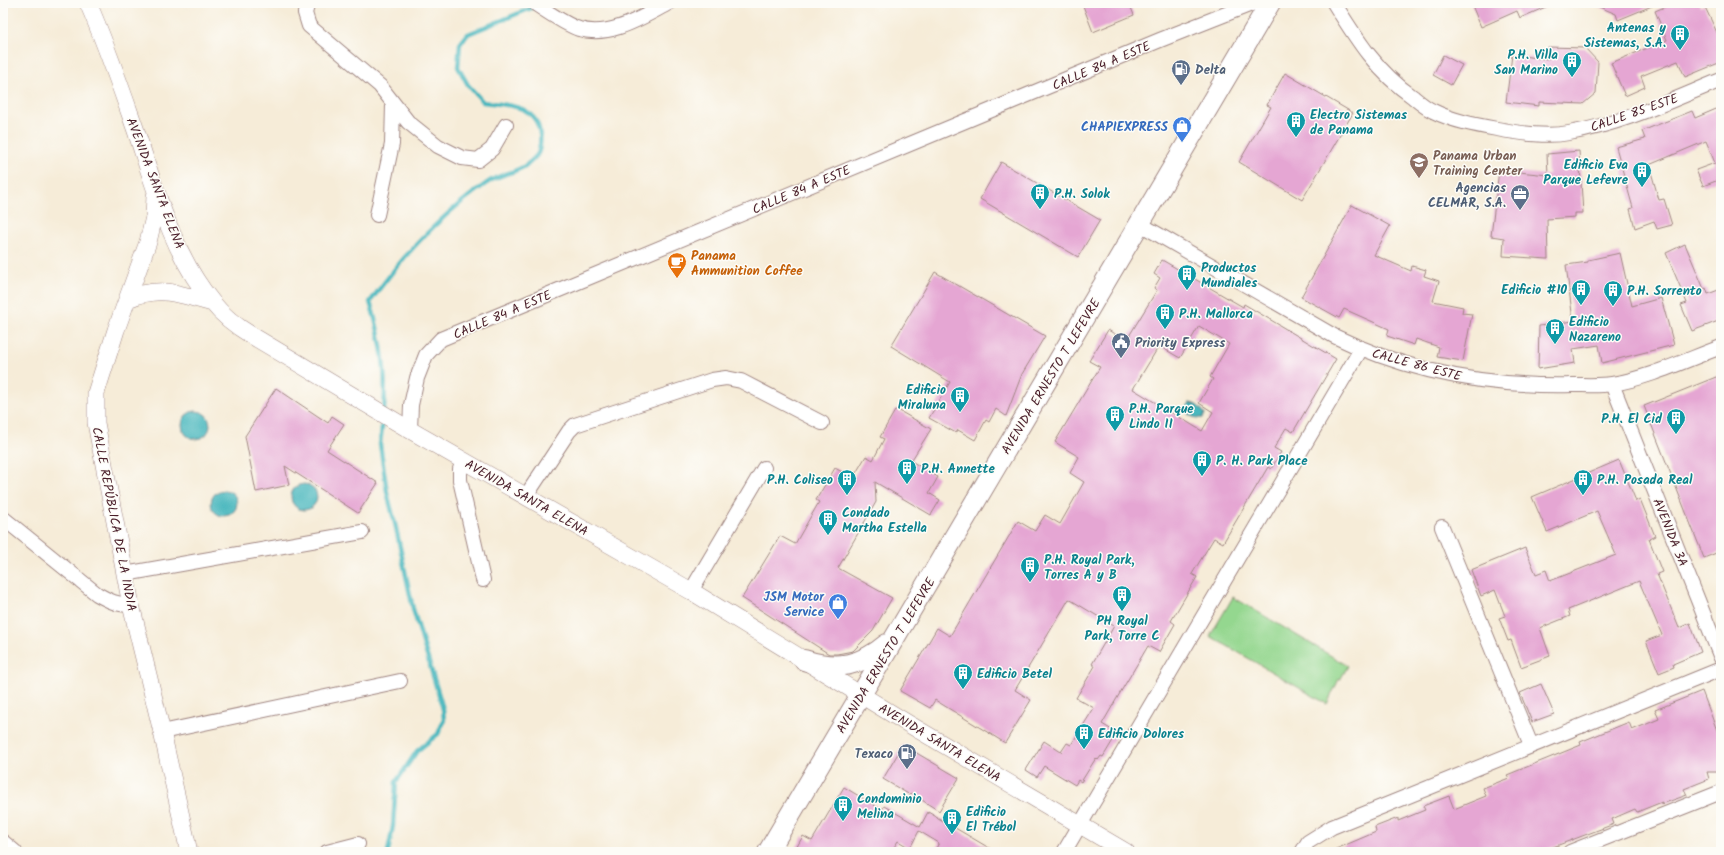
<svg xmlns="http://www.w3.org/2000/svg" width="1724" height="855" viewBox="0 0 1724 855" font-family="Kalam,sans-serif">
<rect width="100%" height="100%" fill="#fdfcf7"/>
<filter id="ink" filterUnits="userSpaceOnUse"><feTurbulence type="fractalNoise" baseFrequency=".025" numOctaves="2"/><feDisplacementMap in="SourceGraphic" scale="8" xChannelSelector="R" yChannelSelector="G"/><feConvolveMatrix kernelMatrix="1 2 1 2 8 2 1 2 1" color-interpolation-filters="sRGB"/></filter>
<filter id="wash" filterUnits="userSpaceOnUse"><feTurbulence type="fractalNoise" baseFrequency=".012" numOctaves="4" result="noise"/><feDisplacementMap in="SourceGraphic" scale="16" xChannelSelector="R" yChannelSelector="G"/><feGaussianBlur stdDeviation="0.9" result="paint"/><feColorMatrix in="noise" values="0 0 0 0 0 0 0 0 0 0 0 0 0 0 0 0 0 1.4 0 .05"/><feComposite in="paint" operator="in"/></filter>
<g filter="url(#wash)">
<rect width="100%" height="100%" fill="#f6ecd8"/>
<path fill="#94d78f" stroke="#6f7b5d" d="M1233,597l115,69 -8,14 -1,-1 -12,25 -117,-68z"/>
<path fill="#48b7be" stroke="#496b74" d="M1189,403c7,0 12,5 16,11l-2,4c-7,1 -16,-2 -18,-9z
M182 425a14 14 0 1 1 28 0a14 14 0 1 1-28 0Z
M291 497a13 13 0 1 1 26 0a13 13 0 1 1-26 0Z
M211 503a13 13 0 1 1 26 0a13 13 0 1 1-26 0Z"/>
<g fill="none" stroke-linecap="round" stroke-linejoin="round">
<path stroke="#48b7be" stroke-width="4.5" d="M384,409c3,-36 -3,-73 -14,-107 32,-46 72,-88 117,-119 17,-12 35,-9 50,-28 3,-4 4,-15 3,-21 -4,-30 -32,-29 -57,-32l-15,-17 -10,-18 2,-23 8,-10 66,-27
M383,419l-3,25 7,48 9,36 17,81 30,100 1,11 -6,14 -21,17 -21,31 -3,44 -5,26"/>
</g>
<g id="blocks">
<path fill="#e5a6d3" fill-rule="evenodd" d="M1082,3h47l5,12 -41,17z
M1471,3h84l-35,15 -3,-7 -36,16z
M1590,3h69l-41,17 -2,-6z
M1674,3h25l1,4 4,-2 17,36v21l-36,15 -7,-16 -37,15 4,11 -20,9 -14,-33 56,-23 -12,-29z
M1548,47l37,1 13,14 -2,31 -13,11 -44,-2v4l-33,-4 6,-47 36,4z
M1443,55l19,10 -11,20 -18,-10z
M1285,73l68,40 -51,87 -63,-38 32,-55 -4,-2z
M1721,107v72l-18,7 -7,-16 19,-7 -9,-22 -57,24 10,35 5,-1 8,26 -15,4 -3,-8 -19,7 -5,-19 3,-1 -17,-61 29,-8 -3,-8 50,-20 3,7z
M1579,151l4,62h-8v4l-28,2 1,40 -45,-3 1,-18 -13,-2 8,-66 49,5 -1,-21z
M1001,162l99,58 -22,37 -98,-58z
M1352,205l38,21 -16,29 37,16 1,-5 14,4 -2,6 15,5 -6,20 30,6 -1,6 10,1 -9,47 -26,-4 2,-10 -23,-8 -2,6 -27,-9 2,-7 -45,-20 -5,9 -38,-21z
M1685,244l19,45 2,-1 2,6 13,-5v31l-29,11 -11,-26 6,-2 -21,-50z
M1620,253l12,53 29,-8 13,47 -72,18 -3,-18 -26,4 2,14 -37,6 1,-43 34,-5 -7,-56 22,-3v-2z
M1162,260l81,47 1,-3 92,55 -43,73 -7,-4 -12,20 7,4 -10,17 -3,-2 -45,76 -9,-5 -22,36 5,3 -26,44 4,3 -16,28 -11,-6 -28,47 -18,31 10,6 -2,4 5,3 -12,20 -2,-1 -3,4 -2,-2 -15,24 -3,-2 -3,5 -31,-19 -7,11 -11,-7 18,-29 17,11 6,-9 4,2 23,-37 -18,-10 19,-32 -3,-2 22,-38 -45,-27 -54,91 16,10 -26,43 -70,-43 -5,8 -30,-17 37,-63 13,8 68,-115 17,10 10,-16 15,9 24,-42 -14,-9 9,-16 -24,-15 45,-75 -11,-6 19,-31 18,11 31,-51 -3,-2 6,-10 -6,-4zM1199,326l30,18 -19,33 3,2 -14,24 14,9 -11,19 -69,-42 26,-43 21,12z
M935,272l110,64 -23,38 -16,42 -10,-7 -7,13 -3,-2 -11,20 -17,-10 -2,3 -27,-15 21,-36 -59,-36z
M1721,375v176l-17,7 -60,-152z
M276,388l52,35 4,-7 12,8 -17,26 51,33 -20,30 -73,-47 4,19 -33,7 -11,-56z
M896,409l35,20 -20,32 27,16 -9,16 11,7 -9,15 -56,-33 1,20 -38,66 54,30 -19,33 -20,20 -16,3h-8l-87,-56 38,-62 15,8 24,-42 -3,-2 19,-32 18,10 13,-22 7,4 11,-21 -4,-2z
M1619,460l17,41 4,-2 15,37 -6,3 13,33 -5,2 22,54 11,-5 11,29 -28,12 1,3 -15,6 -13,-32 16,-6 -23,-54 -71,29 2,6 -30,12 10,28 -29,11 -10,-27 -3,1 -9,-23 6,-2 -10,-26 -14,6 -10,-26 54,-22 11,26 10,-4 4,11 66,-26 -19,-44 -50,21 -15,-35z
M1541,684l13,30 -22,8 -12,-29z
M1702,691l19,50v31h-14l2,7 -25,10 3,6 -25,9v-2l-25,10 -2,-3 -23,10 2,5 -74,28h-211l47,-20 -1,-5 23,-9v3l27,-11 -2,-4 26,-10 5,13 32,-13 -3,-8 26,-10 -2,-3 74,-30 -1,-3 49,-20 3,8 27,-11 -4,-9z
M903,745l56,33 -20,33 -28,-18 -1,2 -27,-16z
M844,787l38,23 2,-4 36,21 8,-15 68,40h-62l5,-9 -20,-12 -9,17 -12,-7 -7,11h-97l9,-16 9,5z"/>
</g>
</g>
<g filter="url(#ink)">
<use href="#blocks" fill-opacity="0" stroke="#a08682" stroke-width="1"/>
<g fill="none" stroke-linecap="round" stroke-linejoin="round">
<defs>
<path id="minor" d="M308,3l-3,10 4,13 71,60 28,36 30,24 24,12 16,2 14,-11 14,-24
M534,3c12,8 32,22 45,26 32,9 63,-12 90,-26
M1334,3c23,37 43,69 79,94 6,5 13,11 20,14 20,10 42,14 64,18 21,4 51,8 72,4 53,-9 103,-33 152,-53
M377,215l15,-71 1,-39
M1140,224l194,112c74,36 157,51 239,49 12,0 26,1 39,-1 37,-6 74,-24 109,-37
M1612,384l109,274
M410,430l1,-25 6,-27 9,-23 15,-16 719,-299 94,-37
M464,461l-4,8v11l23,100
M526,496l43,-65 6,-6 137,-45 14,-2 15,3 81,42
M3,518l94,76c12,7 21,11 34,11
M1442,527l89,218
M125,574l237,-42
M691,591l73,-123
M162,732l238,-51
M3,842l12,10
M327,852l31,-8
M1064,852l297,-503
M1302,852l6,-10 24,-15 389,-158
M1570,852l151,-60"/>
<path id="tertiary" d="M88,3c18,41 33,85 48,128 19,57 37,124 76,171 11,14 24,24 39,33l159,95 281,161 216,132 219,129
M155,196l-1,21 -6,25 -32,88 -20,63v30l35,182 31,127 27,120
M128,299c32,-14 52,-5 84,4"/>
<path id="secondary" d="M804,660c33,11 57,6 83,-16
M768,852l502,-849"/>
</defs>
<use href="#minor" stroke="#a08682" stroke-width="16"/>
<use href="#tertiary" stroke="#a08682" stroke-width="18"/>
<use href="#secondary" stroke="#a08682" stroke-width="22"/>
<use href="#minor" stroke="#fff" stroke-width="14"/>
<use href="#tertiary" stroke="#fff" stroke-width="17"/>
<use href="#secondary" stroke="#fff" stroke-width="20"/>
</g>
</g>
<defs>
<symbol id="building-pin" viewBox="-11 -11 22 30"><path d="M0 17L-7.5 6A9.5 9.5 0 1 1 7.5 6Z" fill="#0f9aa8" stroke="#fdfcf7"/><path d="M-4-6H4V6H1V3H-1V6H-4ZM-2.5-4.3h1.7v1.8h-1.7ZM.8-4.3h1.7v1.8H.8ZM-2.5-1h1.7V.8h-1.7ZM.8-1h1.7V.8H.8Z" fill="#fff"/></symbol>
<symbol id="fuel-pin" viewBox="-11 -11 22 30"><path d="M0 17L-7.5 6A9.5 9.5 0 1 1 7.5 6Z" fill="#5c6f8a" stroke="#fdfcf7"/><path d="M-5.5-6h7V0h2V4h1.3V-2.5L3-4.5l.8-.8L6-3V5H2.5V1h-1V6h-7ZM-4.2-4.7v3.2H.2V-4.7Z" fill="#fff"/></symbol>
<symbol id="shop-pin" viewBox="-11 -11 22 30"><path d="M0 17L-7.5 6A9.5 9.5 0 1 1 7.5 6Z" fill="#3f7fe0" stroke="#fdfcf7"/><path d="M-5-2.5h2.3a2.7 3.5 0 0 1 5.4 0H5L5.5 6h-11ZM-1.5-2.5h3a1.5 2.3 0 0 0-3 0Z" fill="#fff"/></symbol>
<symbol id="school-pin" viewBox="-11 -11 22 30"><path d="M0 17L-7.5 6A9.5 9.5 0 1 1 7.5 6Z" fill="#8d6e63" stroke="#fdfcf7"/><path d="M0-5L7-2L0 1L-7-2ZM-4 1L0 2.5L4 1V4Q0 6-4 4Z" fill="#fff"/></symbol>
<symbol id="office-pin" viewBox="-11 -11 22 30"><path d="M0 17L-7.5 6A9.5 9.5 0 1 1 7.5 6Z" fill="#5c6f8a" stroke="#fdfcf7"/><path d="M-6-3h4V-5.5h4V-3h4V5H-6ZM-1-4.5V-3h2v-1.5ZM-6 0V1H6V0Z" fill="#fff"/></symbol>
<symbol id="cafe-pin" viewBox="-11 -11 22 30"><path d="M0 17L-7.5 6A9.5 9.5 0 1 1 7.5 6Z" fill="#e8710a" stroke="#fdfcf7"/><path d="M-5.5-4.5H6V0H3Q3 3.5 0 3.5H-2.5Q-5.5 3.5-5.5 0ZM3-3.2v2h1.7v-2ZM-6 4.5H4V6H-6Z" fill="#fff"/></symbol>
<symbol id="civic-pin" viewBox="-11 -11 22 30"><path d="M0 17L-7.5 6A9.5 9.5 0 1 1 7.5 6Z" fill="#5c6f8a" stroke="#fdfcf7"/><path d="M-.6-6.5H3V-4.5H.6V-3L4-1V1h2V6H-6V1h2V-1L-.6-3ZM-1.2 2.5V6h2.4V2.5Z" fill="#fff"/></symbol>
</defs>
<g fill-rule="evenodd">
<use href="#building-pin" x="1669" y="23" width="22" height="30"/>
<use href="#building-pin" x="1561" y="50" width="22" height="30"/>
<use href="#fuel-pin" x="1170" y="58" width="22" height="30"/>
<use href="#building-pin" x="1285" y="110" width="22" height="30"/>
<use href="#shop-pin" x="1171" y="115" width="22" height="30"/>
<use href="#school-pin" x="1408" y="151" width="22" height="30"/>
<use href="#building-pin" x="1631" y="160" width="22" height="30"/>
<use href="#building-pin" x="1029" y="182" width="22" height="30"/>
<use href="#office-pin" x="1509" y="183" width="22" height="30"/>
<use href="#cafe-pin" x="666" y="251" width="22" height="30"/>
<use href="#building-pin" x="1176" y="263" width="22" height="30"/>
<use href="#building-pin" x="1570" y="278" width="22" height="30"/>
<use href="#building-pin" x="1602" y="279" width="22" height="30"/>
<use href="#building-pin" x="1154" y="302" width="22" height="30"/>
<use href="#building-pin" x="1544" y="317" width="22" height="30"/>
<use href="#civic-pin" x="1110" y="331" width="22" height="30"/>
<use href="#building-pin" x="949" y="385" width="22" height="30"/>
<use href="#building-pin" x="1104" y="404" width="22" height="30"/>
<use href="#building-pin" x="1665" y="407" width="22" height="30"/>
<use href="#building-pin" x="1191" y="449" width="22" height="30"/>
<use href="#building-pin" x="896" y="457" width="22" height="30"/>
<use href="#building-pin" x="836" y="468" width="22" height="30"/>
<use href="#building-pin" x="1572" y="468" width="22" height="30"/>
<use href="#building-pin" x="817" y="508" width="22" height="30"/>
<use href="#building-pin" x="1019" y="555" width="22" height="30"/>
<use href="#building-pin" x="1111" y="584" width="22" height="30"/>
<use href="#shop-pin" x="827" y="592" width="22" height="30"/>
<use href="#building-pin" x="952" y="662" width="22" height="30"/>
<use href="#building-pin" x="1073" y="722" width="22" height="30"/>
<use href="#fuel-pin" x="896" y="742" width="22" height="30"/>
<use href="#building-pin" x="832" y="794" width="22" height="30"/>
<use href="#building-pin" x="941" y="807" width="22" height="30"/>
</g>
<g text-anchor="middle" stroke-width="3" stroke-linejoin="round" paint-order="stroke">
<g font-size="13" font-weight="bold" fill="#0d838f" stroke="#fdfcf7" text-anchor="start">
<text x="1666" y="32" text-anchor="end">Antenas y<tspan x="1666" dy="15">Sistemas, S.A.</tspan></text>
<text x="1558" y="59" text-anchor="end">P.H. Villa<tspan x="1558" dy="15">San Marino</tspan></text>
<text x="1310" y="119">Electro Sistemas<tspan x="1310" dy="15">de Panama</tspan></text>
<text x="1628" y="169" text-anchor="end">Edificio Eva<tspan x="1628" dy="15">Parque Lefevre</tspan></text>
<text x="1054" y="198">P.H. Solok</text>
<text x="1201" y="272">Productos<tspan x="1201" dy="15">Mundiales</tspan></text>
<text x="1567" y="294" text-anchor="end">Edificio #10</text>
<text x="1627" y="295">P.H. Sorrento</text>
<text x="1179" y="318">P.H. Mallorca</text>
<text x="1569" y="326">Edificio<tspan x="1569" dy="15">Nazareno</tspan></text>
<text x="946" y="394" text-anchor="end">Edificio<tspan x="946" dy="15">Miraluna</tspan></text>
<text x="1129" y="413">P.H. Parque<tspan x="1129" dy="15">Lindo II</tspan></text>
<text x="1662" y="423" text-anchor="end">P.H. El Cid</text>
<text x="1216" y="465">P. H. Park Place</text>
<text x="921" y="473">P.H. Annette</text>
<text x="833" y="484" text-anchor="end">P.H. Coliseo</text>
<text x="1597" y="484">P.H. Posada Real</text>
<text x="842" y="517">Condado<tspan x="842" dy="15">Martha Estella</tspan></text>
<text x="1044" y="564">P.H. Royal Park,<tspan x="1044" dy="15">Torres A y B</tspan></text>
<text x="1122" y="625" text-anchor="middle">PH Royal<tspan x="1122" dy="15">Park, Torre C</tspan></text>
<text x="977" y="678">Edificio Betel</text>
<text x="1098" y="738">Edificio Dolores</text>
<text x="857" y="803">Condominio<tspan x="857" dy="15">Melina</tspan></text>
<text x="966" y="816">Edificio<tspan x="966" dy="15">El Trébol</tspan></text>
</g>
<g font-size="13" fill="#4a1f2b" stroke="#fdfcf7">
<text transform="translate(1101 65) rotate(-23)" y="5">CALLE 84 A ESTE</text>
<text transform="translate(1634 112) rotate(-19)" y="5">CALLE 85 ESTE</text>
<text transform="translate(156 183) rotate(69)" y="5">AVENIDA SANTA ELENA</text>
<text transform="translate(801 189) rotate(-23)" y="5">CALLE 84 A ESTE</text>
<text transform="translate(502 314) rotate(-23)" y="5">CALLE 84 A ESTE</text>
<text transform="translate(1417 364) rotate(15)" y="5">CALLE 86 ESTE</text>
<text transform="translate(1050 376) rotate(-59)" y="5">AVENIDA ERNESTO T LEFEVRE</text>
<text transform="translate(527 497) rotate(30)" y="5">AVENIDA SANTA ELENA</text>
<text transform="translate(115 519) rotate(79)" y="5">CALLE REPÚBLICA DE LA INDIA</text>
<text transform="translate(1671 532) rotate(68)" y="5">AVENIDA 3A</text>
<text transform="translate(885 655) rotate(-59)" y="5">AVENIDA ERNESTO T LEFEVRE</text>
<text transform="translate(940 742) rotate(31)" y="5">AVENIDA SANTA ELENA</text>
</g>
<g font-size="13" font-weight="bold" fill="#4e5e75" stroke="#fdfcf7" text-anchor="start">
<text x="1195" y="74">Delta</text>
<text x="1506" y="192" text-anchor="end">Agencias<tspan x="1506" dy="15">CELMAR, S.A.</tspan></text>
<text x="1135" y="347">Priority Express</text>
<text x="893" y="758" text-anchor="end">Texaco</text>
</g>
<g font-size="13" font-weight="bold" fill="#366cbe" stroke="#fdfcf7" text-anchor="end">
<text x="1168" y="131">CHAPIEXPRESS</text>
<text x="824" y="601">JSM Motor<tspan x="824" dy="15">Service</tspan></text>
</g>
<g font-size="13" font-weight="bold" fill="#785e54" stroke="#fdfcf7" text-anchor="start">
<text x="1433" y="160">Panama Urban<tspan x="1433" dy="15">Training Center</tspan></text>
</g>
<g font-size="13" font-weight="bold" fill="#c56008" stroke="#fdfcf7" text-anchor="start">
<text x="691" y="260">Panama<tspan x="691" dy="15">Ammunition Coffee</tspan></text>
</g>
</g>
<rect width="1724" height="855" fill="none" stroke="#fdfcf7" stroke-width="16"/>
</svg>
